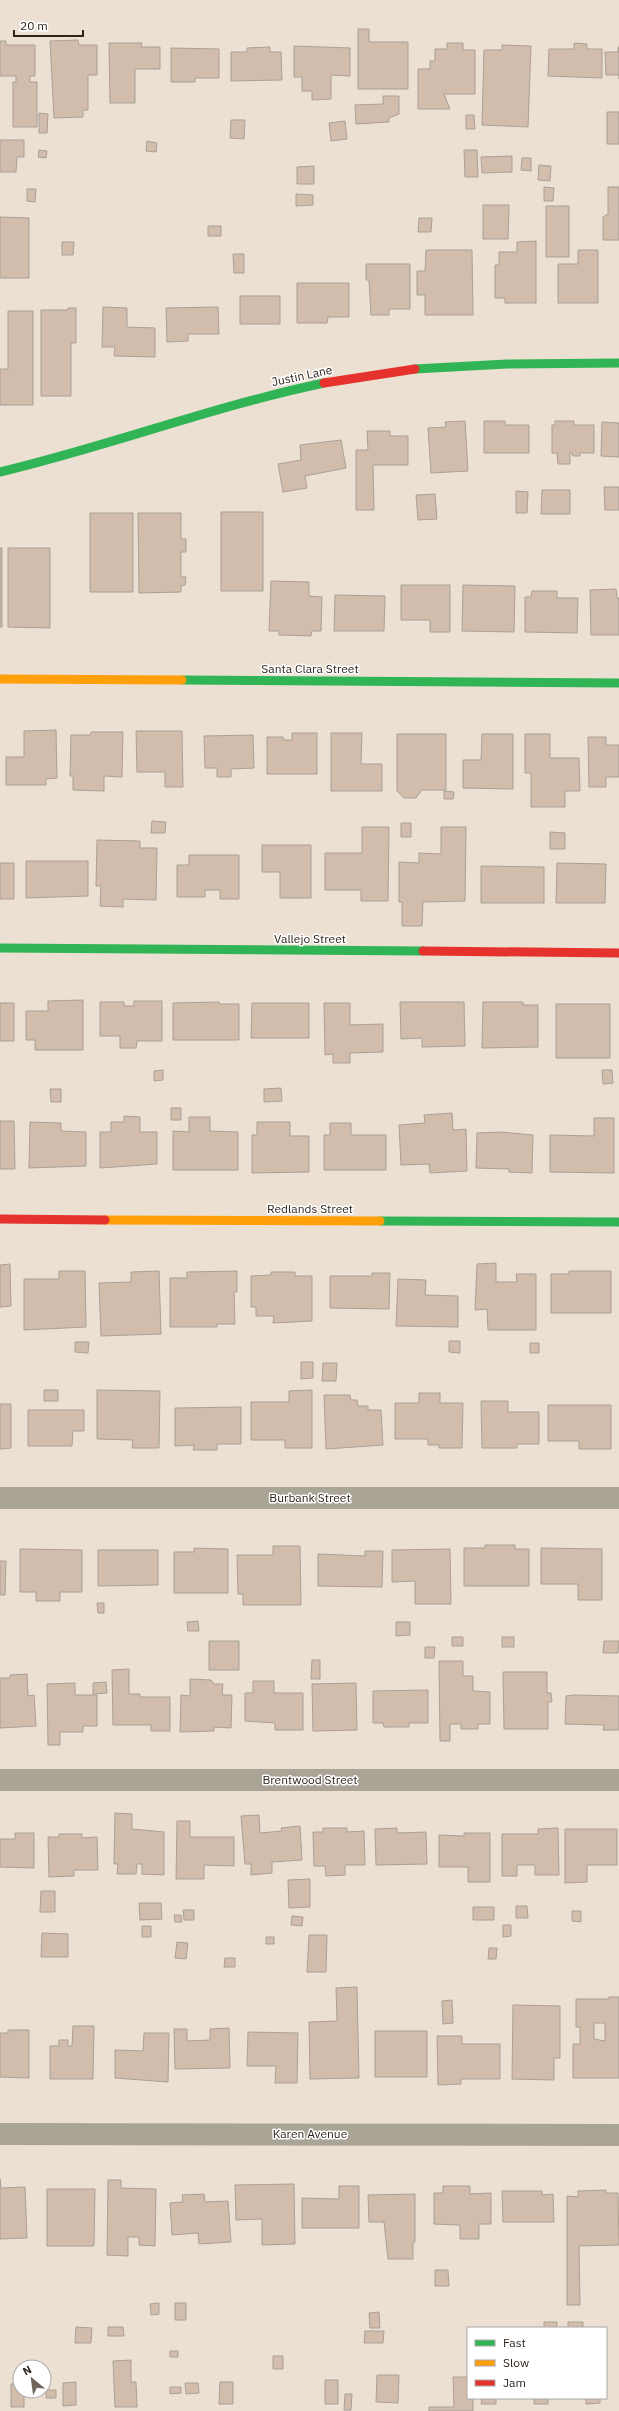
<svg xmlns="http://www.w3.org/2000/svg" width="619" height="2411" viewBox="0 0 619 2411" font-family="'IBM Plex Sans',sans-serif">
<rect width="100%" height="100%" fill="#ece0d2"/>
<path fill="#d2bcac" stroke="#aaa097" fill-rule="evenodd" d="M358,29h11v13h39v47h-50z
M78,40l1,5h18v30h-9v35h-5v7l-29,1 -4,-77z
M0,41h6v4h29v31h-5v6h7v45h-24v-45h3v-6h-16z
M109,43h33l-1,4h19v22h-25v34h-25z
M447,43h16v7h12v44h-31l6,15h-32v-40h12v-8h5v-12h12z
M574,43l13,1v5h15v29l-54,-2 1,-27h25z
M502,45l29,1 -3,81 -46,-2 2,-75h18z
M294,46l56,2v28l-19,-1v24l-19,1v-9h-10v-14h-8z
M270,47v5h11l1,28 -51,1v-29h16v-4z
M618,47h1v32v-4h-13l-1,-23h13z
M171,48l48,1v29h-24v4h-24z
M383,96h16v18l-10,4v4l-33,2 -1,-19 28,-1z
M607,112h12v32h-12z
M39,113l9,1 -1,19h-8z
M466,115h8l1,14h-9z
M231,120h14l-1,19 -14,-1z
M345,121l2,18 -16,2 -2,-18z
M0,140h24v17h-7l-1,15h-16z
M147,141l10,2 -1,9 -10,-1z
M39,150l8,1 -1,7 -8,-1z
M464,150h13l1,27h-13z
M512,156v16l-30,1 -1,-16z
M522,158h9v13l-10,-1z
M539,165l12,1 -1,15 -12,-1z
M314,166v18h-17v-17z
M544,187l10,1 -1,13h-9z
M608,187h11v53h-16v-23l5,-3z
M27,189h9l-1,13 -8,-1z
M296,194l17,1v10l-17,1z
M483,205h26l-1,34h-25z
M546,206h23v51h-23z
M0,217l29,1v60h-29z
M419,218h13l-1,14h-13z
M208,226h13v10h-13z
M536,241v62h-31v-5h-10v-33h4v-13h18v-10z
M62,242h12l-1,13h-11z
M426,250h46l1,65h-48v-20h-8v-24h8z
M578,250h20v53h-40v-39h20z
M233,254h11v19h-10z
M366,264h44v45h-21v6h-18l-2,-35h-3z
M297,283h52v34h-21l-1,6h-30z
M240,296h40v28h-40z
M103,307l24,1v19l28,1v29l-41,-1 1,-9h-13z
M218,307l1,27h-31v7l-21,1 -1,-34z
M68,308h8v35h-5v53h-30v-86h27z
M8,311h25v94h-33v-36h8z
M465,421l3,50 -37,2 -3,-45 18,-1 -1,-5z
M484,421h21v4h24v28h-45z
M555,421h19v4h20v28h-14v3h-7l-1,-3h-2v11h-12l-1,-11h-5v-28h3z
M602,422l17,1v34l-18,-1z
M367,431h23v5h18v29h-35l1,45h-18v-60h12z
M341,440l5,28 -41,8 2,12 -24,4 -5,-28 23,-4 -1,-15z
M604,487h15v23h-14z
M542,490h28v24h-29z
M516,491l12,1 -1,21h-11z
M435,494l2,25 -19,1 -2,-25z
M221,512h42v79h-42z
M90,513h43v79h-43z
M138,513h43v26h5v13h-5v25h5l-1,8 -4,1v6l-42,1z
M0,548h2v79h-2z
M8,548h42v80l-42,-1z
M271,581l38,1v14l13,1 -1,34h-9l-1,5 -32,-1v-4h-10z
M401,585h49v47h-20v-12h-29z
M463,585l52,1 -1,46 -52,-1z
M616,589l1,9h2v37h-28l-1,-45z
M532,591h25v7h21l-1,35 -52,-1v-35h6z
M335,595l50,1 -1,35h-50z
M56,730l1,48 -11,1v6h-40v-28h18v-26z
M136,731h46l1,56h-18v-15h-28z
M91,732h32l-1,45 -18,-1v15l-31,-1v-14h-3l1,-41h19z
M292,733h25v41h-50v-37h16l1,3h8z
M331,733h31l-1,31h21v27h-51z
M397,734h49v56h-24l-6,8h-12l-7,-7z
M482,734h31v55l-50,-1v-28h18z
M525,734h25v24h29l1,33h-15v16h-34v-34h-6z
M253,735l1,33 -23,1v8h-14v-9h-12l-1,-32z
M588,737h18v8h13v32h-13v10h-17z
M444,791l10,1 -1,7h-9z
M152,821l14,1 -1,11h-14z
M401,823h10v14h-10z
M362,827h27l-1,74h-27v-11h-36v-37h37z
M441,827h25l-1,74 -42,1 -1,24h-20v-24h-3v-40l20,1v-10l22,1z
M550,832l15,1v16h-15z
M97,840l43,1v7h17l-1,52 -33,-1v8l-23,-1 1,-20h-5z
M262,845h49v53h-31v-26h-18z
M189,855h50v44h-19v-9h-15v7h-28v-32h12z
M26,861h62v35l-62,2z
M0,863h14v36h-14z
M557,863l49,1 -1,39h-49z
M481,866l63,1v36h-63z
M83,1000v50h-48v-10h-9v-29h22v-10z
M134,1001h28v40h-25l-1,7h-16v-12h-20v-34h24v4h10z
M219,1002v2h20v36h-66v-37z
M400,1002h64l1,44 -43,1v-9l-21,1z
M483,1002h40v3h15v42l-56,1z
M0,1003h14v38h-14z
M252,1003h57v35h-58z
M324,1003h26v22l33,-1v28l-33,1v10h-17v-9l-8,1z
M556,1004h54v54h-54z
M163,1070v10l-9,1v-10z
M602,1070h10l1,13 -10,1z
M281,1088l1,13 -18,1v-13z
M50,1089h11v13h-10z
M171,1108h10v12h-10z
M452,1113l1,17 13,-1 1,42 -37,2 -1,-9 -28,1 -2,-40 26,-2 -1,-8z
M124,1116l16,1v15h17v32l-57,4v-36h11v-10h13z
M189,1117h21v14l28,1v38h-65v-39l16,1z
M594,1118h20v55l-64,-1v-37l44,1z
M0,1121h14l1,48h-15z
M30,1122l31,1v8l25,1v34l-57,2z
M257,1122h33v14h19v36l-57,1v-38h5z
M330,1123h21v12h35v35h-62v-35h6z
M500,1132l33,3 -1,38 -23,-1v-3l-33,-1 1,-35z
M496,1263v19h21l-1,-8h20v56h-48l-1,-21 -12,1 2,-46z
M10,1264l1,42 -11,1v-42z
M59,1271h26l1,56 -62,3v-51h35z
M159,1271l2,63 -60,2 -2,-53 32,-1v-10z
M237,1271v21h-3l1,32h-18v3h-47v-49h17v-6z
M569,1271h42v42h-60v-39h18z
M271,1272h24v4h17v45l-39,2 1,-7h-18v-9h-5v-31l20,-1z
M372,1273h18l-1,36 -59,-1v-32h42z
M398,1279l28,1 -1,15 33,1v31l-62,-1z
M449,1341h11v12l-11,-1z
M75,1342h14l-1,11 -13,-1z
M530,1343h9v10h-9z
M301,1362h12v16l-12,1z
M323,1363h14l-1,18h-14z
M44,1390h14v11h-14z
M97,1390l63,1 -1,57h-27l1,-8 -36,-1z
M312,1390v58h-27v-8h-34v-38h38v-11z
M419,1393h21v10h23l-1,45h-23v-3h-11v-6h-33v-36h24z
M324,1395h26l1,5h6l1,6h10v4h13l2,35 -57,4z
M481,1401h27v11h31v32h-22v4h-35z
M0,1404h11v44l-11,1z
M548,1405h63v44h-32v-8h-31z
M241,1407v37h-24v6h-24l1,-5 -19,1v-38z
M28,1410h56v21h-11l-1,15h-44z
M485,1545h30v4h14v37h-65v-38h21z
M273,1546h27l1,59h-58v-11h-5l-1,-39h36z
M194,1548l34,1v44h-54v-41h20z
M541,1548l61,1v51h-24v-16h-37z
M20,1549l62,1v42h-22v9h-24v-9h-16z
M450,1549l1,55h-36v-23l-23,1v-32z
M98,1550h60v35l-60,1z
M365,1551h18l-1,36 -64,-1v-32l47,2z
M0,1561h6l-1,34h-5z
M97,1603h7v10h-6z
M198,1621l1,10h-11l-1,-9z
M396,1622h14v13l-14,1z
M452,1637h11v9h-11z
M502,1637h12v10h-12z
M209,1641h30v29h-30z
M604,1641h15l-1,12h-15z
M425,1647h10l-1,11h-9z
M312,1660h8v19h-9z
M439,1661h24v15h10v15l17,1v32h-12v5h-17v-5h-11v17h-10z
M129,1669v25h11v3h30v34h-19v-6h-38l-1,-55z
M503,1672h44v21h4l1,9h-4v27h-44z
M27,1674l1,22 6,-1 2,31 -36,2v-50h10v-3z
M190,1679l21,1 3,4h9l-1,11h10l-1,33 -17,-1v4l-34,1 1,-37 9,1z
M253,1681h21v12h29v37h-28v-7l-30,-2v-28h8z
M106,1682l1,11 -14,1v-11z
M75,1683v12h22v31h-14v6h-23v13h-12l-1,-61z
M356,1683l1,47 -44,1 -1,-47z
M428,1690v33h-19v4h-25l-1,-4h-10v-32z
M575,1695l44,1v34h-16l1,-5 -39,-1 1,-28z
M115,1813l17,1v15l32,3v43l-22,-1v-10h-5l-1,10h-19l1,-10h-4z
M259,1815l1,18 22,-2 -1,-3 19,-2 2,34 -30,2v11l-21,2v-11h-6l-4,-48z
M177,1821h13v16h44v29l-30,-1v14h-28z
M323,1828h24v4l17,-1 1,34h-20v10l-19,1 -1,-10h-11l-1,-34h10z
M397,1828v5l29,-1 1,32 -51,1 -1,-36z
M558,1828l1,47h-24v-10h-18v11h-15v-42h36v-5z
M565,1829h52v36h-30v17l-22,1z
M15,1833h19v35l-34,-1v-28h15z
M464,1833h26v49h-22v-15h-29v-32l25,1z
M59,1834h23v4l15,-1 1,33h-24v6l-25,1 -1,-40h11z
M310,1879v28l-21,1 -1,-28z
M41,1891h14v21h-15z
M139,1903h22l1,16 -22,1z
M516,1906h11l1,12h-12z
M473,1907h21v13h-21z
M183,1910h11v10h-10z
M572,1911h9v11l-9,-1z
M174,1915h7l1,7h-7z
M292,1916l11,1 -1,9 -11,-1z
M503,1925h8v11l-8,1z
M142,1926h9v11h-9z
M42,1933l26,1v23h-27z
M309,1935h18l-1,37h-19z
M266,1937h8v7h-8z
M177,1942l11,1 -2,16 -11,-1z
M489,1948h8l-1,11h-8z
M225,1958h10v9h-11z
M357,1987l2,91 -49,1 -1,-57 28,-1 -1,-33z
M609,1997h10v81h-46v-34h7v-17h-4v-28h33zM594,2023h11v18l-11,-2z
M452,2000l1,23 -10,1 -1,-23z
M513,2005l47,1v52h-6v22l-42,-1z
M73,2026h21l-1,53h-43v-33h9v-6h9v6h4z
M229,2028l1,40 -55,1 -1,-40h13v12l23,-1v-11z
M8,2030h21v48l-29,-1v-44h8z
M375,2031h52v46h-52z
M248,2032l50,1 -1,50h-22l1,-17h-29z
M144,2033h25l-1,49 -53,-4v-28l28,1z
M437,2036h25v8h38v35h-39v5l-23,1z
M0,2179l1,9 24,-1 2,51 -27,1z
M108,2180h13v8l35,1 -1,57 -16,-1v-8h-11v19l-21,-1z
M294,2184l1,60 -33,1v-26l-26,1 -1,-35z
M339,2186h20v42h-57v-30l37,1z
M443,2186h27v8l21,-1v31h-12v15h-19v-14l-26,-1v-31h9z
M47,2189h48l-1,57h-47z
M606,2190v3h12l1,52 -40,1 1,59h-13v-109l11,1v-6z
M502,2191h40v4l11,-1 1,28h-51z
M204,2194l1,8 23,-1 3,41 -32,2 -1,-11 -26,2 -2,-32 13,-1 -1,-7z
M415,2194v48h-2v17h-25l-4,-37h-15l-1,-27z
M435,2270h13l1,16h-14z
M159,2303v11l-8,1 -1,-11z
M175,2303h11v17h-11z
M379,2312l1,16h-10l-1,-15z
M544,2322h13v6h-13z
M568,2322h15v6h-15z
M76,2327l16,1 -1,15h-16z
M108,2327h15l1,9h-16z
M365,2331h19l-1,12h-19z
M170,2351h8v6h-8z
M273,2356h10v13h-10z
M131,2360v22h5l1,25h-22l-2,-46z
M377,2375h22l-1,28 -22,-1z
M453,2377h15v21h5v13h-44v-4h25z
M325,2380h13v24h-13z
M76,2382v23l-13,1v-23z
M220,2382h13v22h-14z
M185,2383h13l1,10 -13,1z
M11,2384h9v7h4v16h-13z
M170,2387h11v6l-11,1z
M46,2390h10v8h-10z
M345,2394h7l-1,16h-7z
M482,2398h14v6h-15z
M534,2398h14v6h-14z
M586,2398h14v5l-14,1z"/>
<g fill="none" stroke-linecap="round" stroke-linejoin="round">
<path stroke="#a9a496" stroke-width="22" d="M0,1498h619
M0,1780h619
M0,2134l619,1"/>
<path stroke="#30b455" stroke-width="9" d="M415,369l92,-5 112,-1
M0,472c109,-26 214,-66 324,-89
M182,680l437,3
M0,948l423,3
M380,1221l239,1"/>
<path stroke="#ff9f0a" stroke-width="9" d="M0,679l182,1
M105,1220l275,1"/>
<path stroke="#e5322d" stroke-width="9" d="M324,383l91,-14
M423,951l196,2
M0,1219l105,1"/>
</g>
<g text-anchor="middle" stroke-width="3" stroke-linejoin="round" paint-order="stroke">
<g font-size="12" fill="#2e251c" stroke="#fff">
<text transform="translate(302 376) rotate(-12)" y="4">Justin Lane</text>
<text x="310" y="673">Santa Clara Street</text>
<text x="310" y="943">Vallejo Street</text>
<text x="310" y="1213">Redlands Street</text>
<text x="310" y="1502">Burbank Street</text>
<text x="310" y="1784">Brentwood Street</text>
<text x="310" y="2138">Karen Avenue</text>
</g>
</g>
<rect x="467" y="2327" width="140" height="72" fill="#ffffff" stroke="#aba8a4"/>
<rect x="475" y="2340" width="20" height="6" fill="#30b455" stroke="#aba8a4"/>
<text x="503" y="2347" font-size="12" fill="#2e251c">Fast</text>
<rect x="475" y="2360" width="20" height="6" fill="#ff9f0a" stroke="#aba8a4"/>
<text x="503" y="2367" font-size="12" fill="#2e251c">Slow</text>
<rect x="475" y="2380" width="20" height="6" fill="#e5322d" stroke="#aba8a4"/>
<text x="503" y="2387" font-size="12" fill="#2e251c">Jam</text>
<g transform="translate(32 2379) rotate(331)"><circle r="19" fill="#ffffff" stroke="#aba8a4"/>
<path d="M0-3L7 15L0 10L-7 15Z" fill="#70665c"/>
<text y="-6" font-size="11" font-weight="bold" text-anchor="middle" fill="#2e251c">N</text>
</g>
<path d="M14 30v6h69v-6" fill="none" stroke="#2e251c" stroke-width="2"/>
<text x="20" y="30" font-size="12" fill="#2e251c" stroke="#ffffff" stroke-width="3" paint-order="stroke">20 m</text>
</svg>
